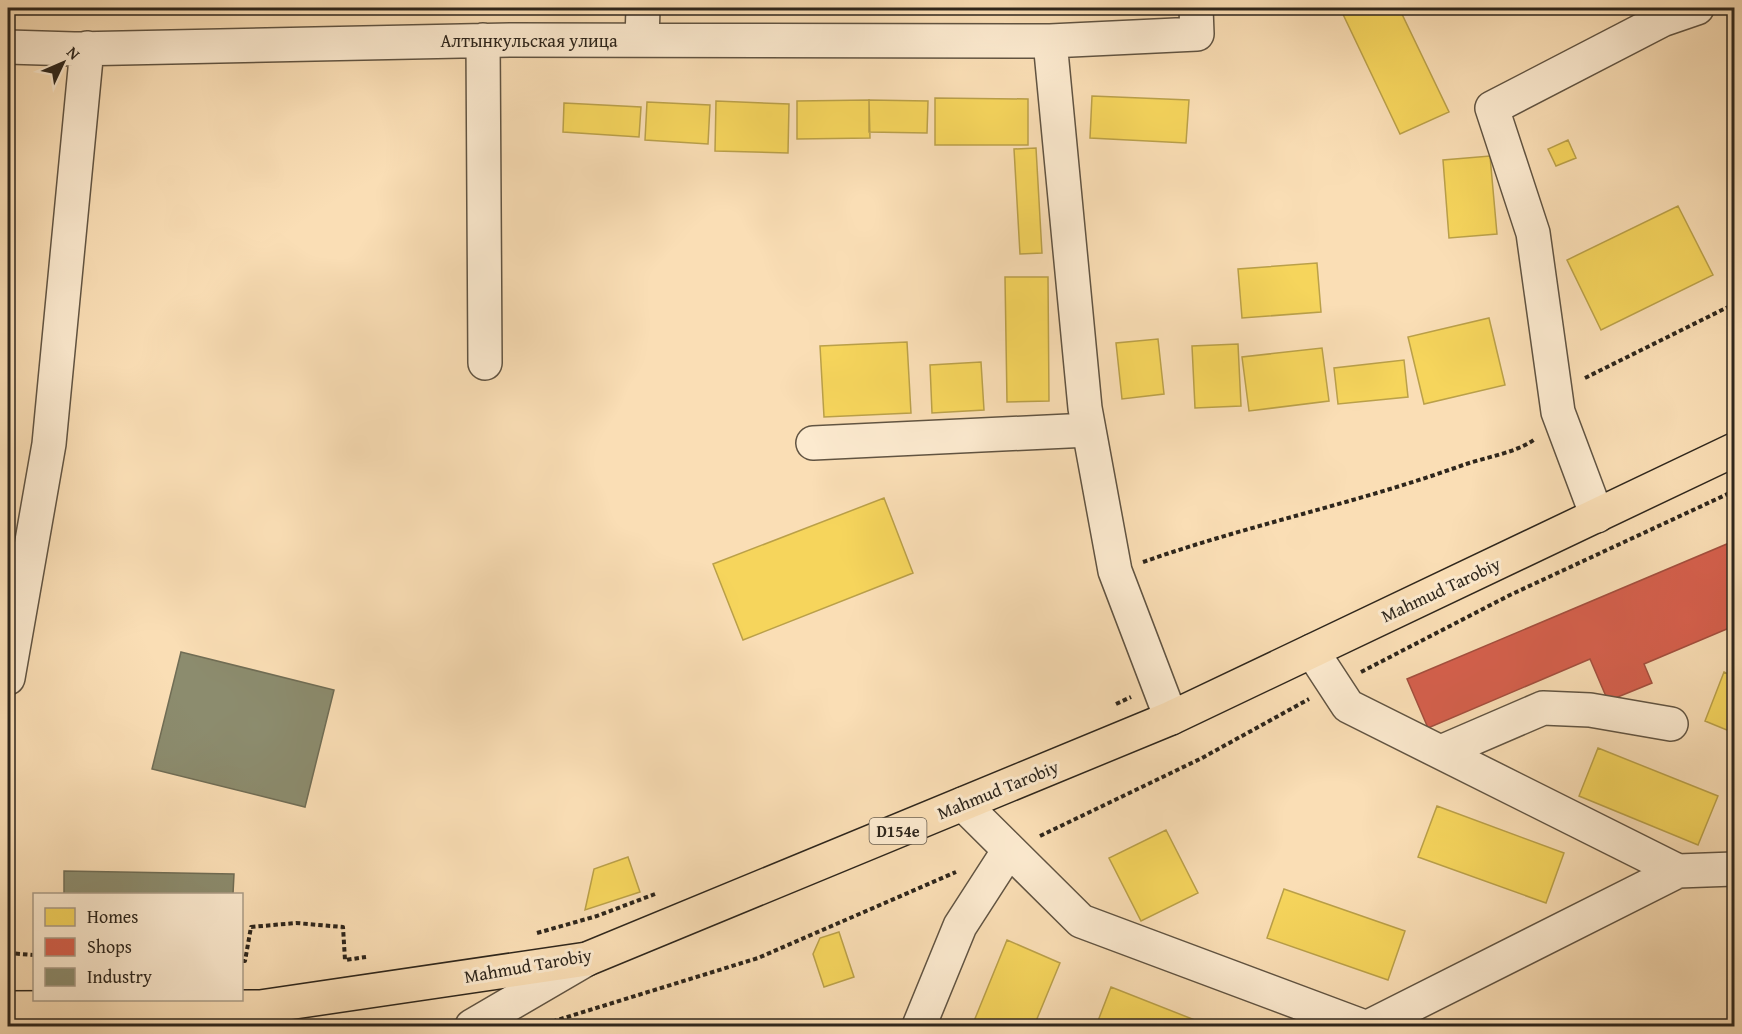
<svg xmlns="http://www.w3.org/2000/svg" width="1742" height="1034" viewBox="0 0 1742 1034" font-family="'Gentium Book Plus',serif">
<rect width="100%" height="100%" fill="#fadeb5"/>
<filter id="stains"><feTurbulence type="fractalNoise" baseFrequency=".00333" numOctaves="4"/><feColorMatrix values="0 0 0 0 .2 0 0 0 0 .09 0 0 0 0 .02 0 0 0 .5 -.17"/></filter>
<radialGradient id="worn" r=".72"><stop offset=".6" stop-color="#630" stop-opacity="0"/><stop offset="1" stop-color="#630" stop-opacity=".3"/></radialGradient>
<path fill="#f6d55c" stroke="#baa049" stroke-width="1.5" d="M1340,8h59l50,104 -49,22z
M1092,96l97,4 -3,43 -96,-5z
M935,98l93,1v46h-93z
M869,100l1,38 -73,1v-38z
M869,100l59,1 -1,32 -58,-1z
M716,101l73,3 -1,49 -73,-2z
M647,102l63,3 -2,39 -63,-4z
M564,103l77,4 -2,30 -76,-5z
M1568,140l8,18 -20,8 -8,-17z
M1036,148l6,105 -22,1 -6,-105z
M1490,156l7,78 -48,4 -6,-78z
M1678,206l35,69 -112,55 -34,-70z
M1317,263l4,49 -79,6 -4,-49z
M1005,277h43l1,124 -42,1z
M1489,318l16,67 -81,19 -16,-67z
M1158,339l6,55 -42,5 -6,-56z
M907,342l4,71 -87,4 -4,-71z
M1238,344l3,62 -46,2 -3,-62z
M1322,348l7,53 -80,10 -7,-54z
M1404,360l4,37 -70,7 -4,-36z
M981,362l3,48 -52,3 -2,-48z
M884,498l29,75 -170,67 -30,-76z
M1724,672l10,5v56l-29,-12z
M1598,748l120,48 -20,49 -119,-49z
M1437,806l127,47 -18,50 -128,-46z
M1166,830l32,63 -57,28 -32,-63z
M628,857l12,35 -55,18 9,-41z
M1284,889l121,42 -17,49 -121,-42z
M839,932l15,45 -30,10 -11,-33 7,-16z
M1007,940l53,23 -26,63h-62z
M1111,987l99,39h-114z"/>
<path fill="#d6604d" stroke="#a44f3e" stroke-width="1.5" d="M1734,541v85l-90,38 8,19 -44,18 -18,-42 -162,69 -21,-49z"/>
<path fill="#8c8c6e" stroke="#706d55" stroke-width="1.5" d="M181,652l153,38 -29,117 -153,-38z
M64,871l170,3 -1,20h-169z"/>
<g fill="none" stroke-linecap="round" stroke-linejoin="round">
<defs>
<path id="minor" d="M1662,20l35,-12
M483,40l2,323
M642,40l1,-32
M1050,41l35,367 30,163 56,147
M8,47l66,2 436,-9 540,1 147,-7 -1,-26
M813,443l276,-13
M1597,516l-39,-104 -25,-179 -41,-125 170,-88 -6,-12
M1312,651l36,55 330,165 -308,155
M8,678l41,-234 38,-396
M1441,752l102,-44 47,2 81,14
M963,804l118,117 281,105
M1678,871l56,-2
M472,1026l115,-67
M919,1026l41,-100 49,-76"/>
<path id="major" d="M8,1008l252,-1 327,-48 584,-241 563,-268"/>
</defs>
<use href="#minor" stroke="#615442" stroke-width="36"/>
<use href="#major" stroke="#2e261c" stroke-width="36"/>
<path stroke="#2e261c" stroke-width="4" stroke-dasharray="4.5 3" stroke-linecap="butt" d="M1585,378l149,-74
M1143,562c105,-37 215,-59 320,-97 23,-8 53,-12 72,-26
M1361,672l149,-77 224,-104
M1116,704l15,-7
M1040,836l162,-78 107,-59
M537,933l60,-17 58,-22
M8,953l26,2
M242,961h3l6,-34 45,-4 47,4 2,33 21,-3
M538,1026l220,-68 198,-86"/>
<use href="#minor" stroke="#fceacf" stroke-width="33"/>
<use href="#major" stroke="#fadeb5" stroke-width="33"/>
</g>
<g text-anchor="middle" stroke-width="6" stroke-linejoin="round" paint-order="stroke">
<rect fill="#fceacf" stroke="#6c6152" stroke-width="1.5" x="869.5" y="818" width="57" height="26" rx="4.5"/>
<g font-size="16" font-weight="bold" fill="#2e261c">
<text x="898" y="837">D154e</text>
</g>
<g font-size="18" fill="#2e261c" stroke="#fceacf">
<text x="529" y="47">Алтынкульская улица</text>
<text transform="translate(1441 590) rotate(-25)" y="6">Mahmud Tarobiy</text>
<text transform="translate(998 790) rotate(-22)" y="6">Mahmud Tarobiy</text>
<text transform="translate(528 966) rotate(-10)" y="6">Mahmud Tarobiy</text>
</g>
</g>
<rect width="1742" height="1034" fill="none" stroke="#fadeb5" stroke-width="30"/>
<rect x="9" y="9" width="1724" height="1016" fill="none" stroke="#2e261c" stroke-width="3"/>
<rect x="15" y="15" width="1712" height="1004" fill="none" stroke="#2e261c" stroke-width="1.5"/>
<rect x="33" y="893" width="210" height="108" fill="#fceacf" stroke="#aa9c87" stroke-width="1.5"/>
<rect x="45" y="908" width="30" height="18" fill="#f6d55c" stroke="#aa9c87" stroke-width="1.5"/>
<text x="87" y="923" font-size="18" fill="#2e261c">Homes</text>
<rect x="45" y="938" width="30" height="18" fill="#d6604d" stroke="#aa9c87" stroke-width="1.5"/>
<text x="87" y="953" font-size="18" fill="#2e261c">Shops</text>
<rect x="45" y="968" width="30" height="18" fill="#8c8c6e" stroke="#aa9c87" stroke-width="1.5"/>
<text x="87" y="983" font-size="18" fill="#2e261c">Industry</text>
<g transform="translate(63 63) rotate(46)" stroke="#fceacf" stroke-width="4.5" paint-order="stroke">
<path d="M0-4.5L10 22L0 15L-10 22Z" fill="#2e261c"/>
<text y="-9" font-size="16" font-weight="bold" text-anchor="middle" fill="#2e261c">N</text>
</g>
<rect width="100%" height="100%" filter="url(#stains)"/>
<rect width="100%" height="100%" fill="url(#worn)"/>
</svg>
